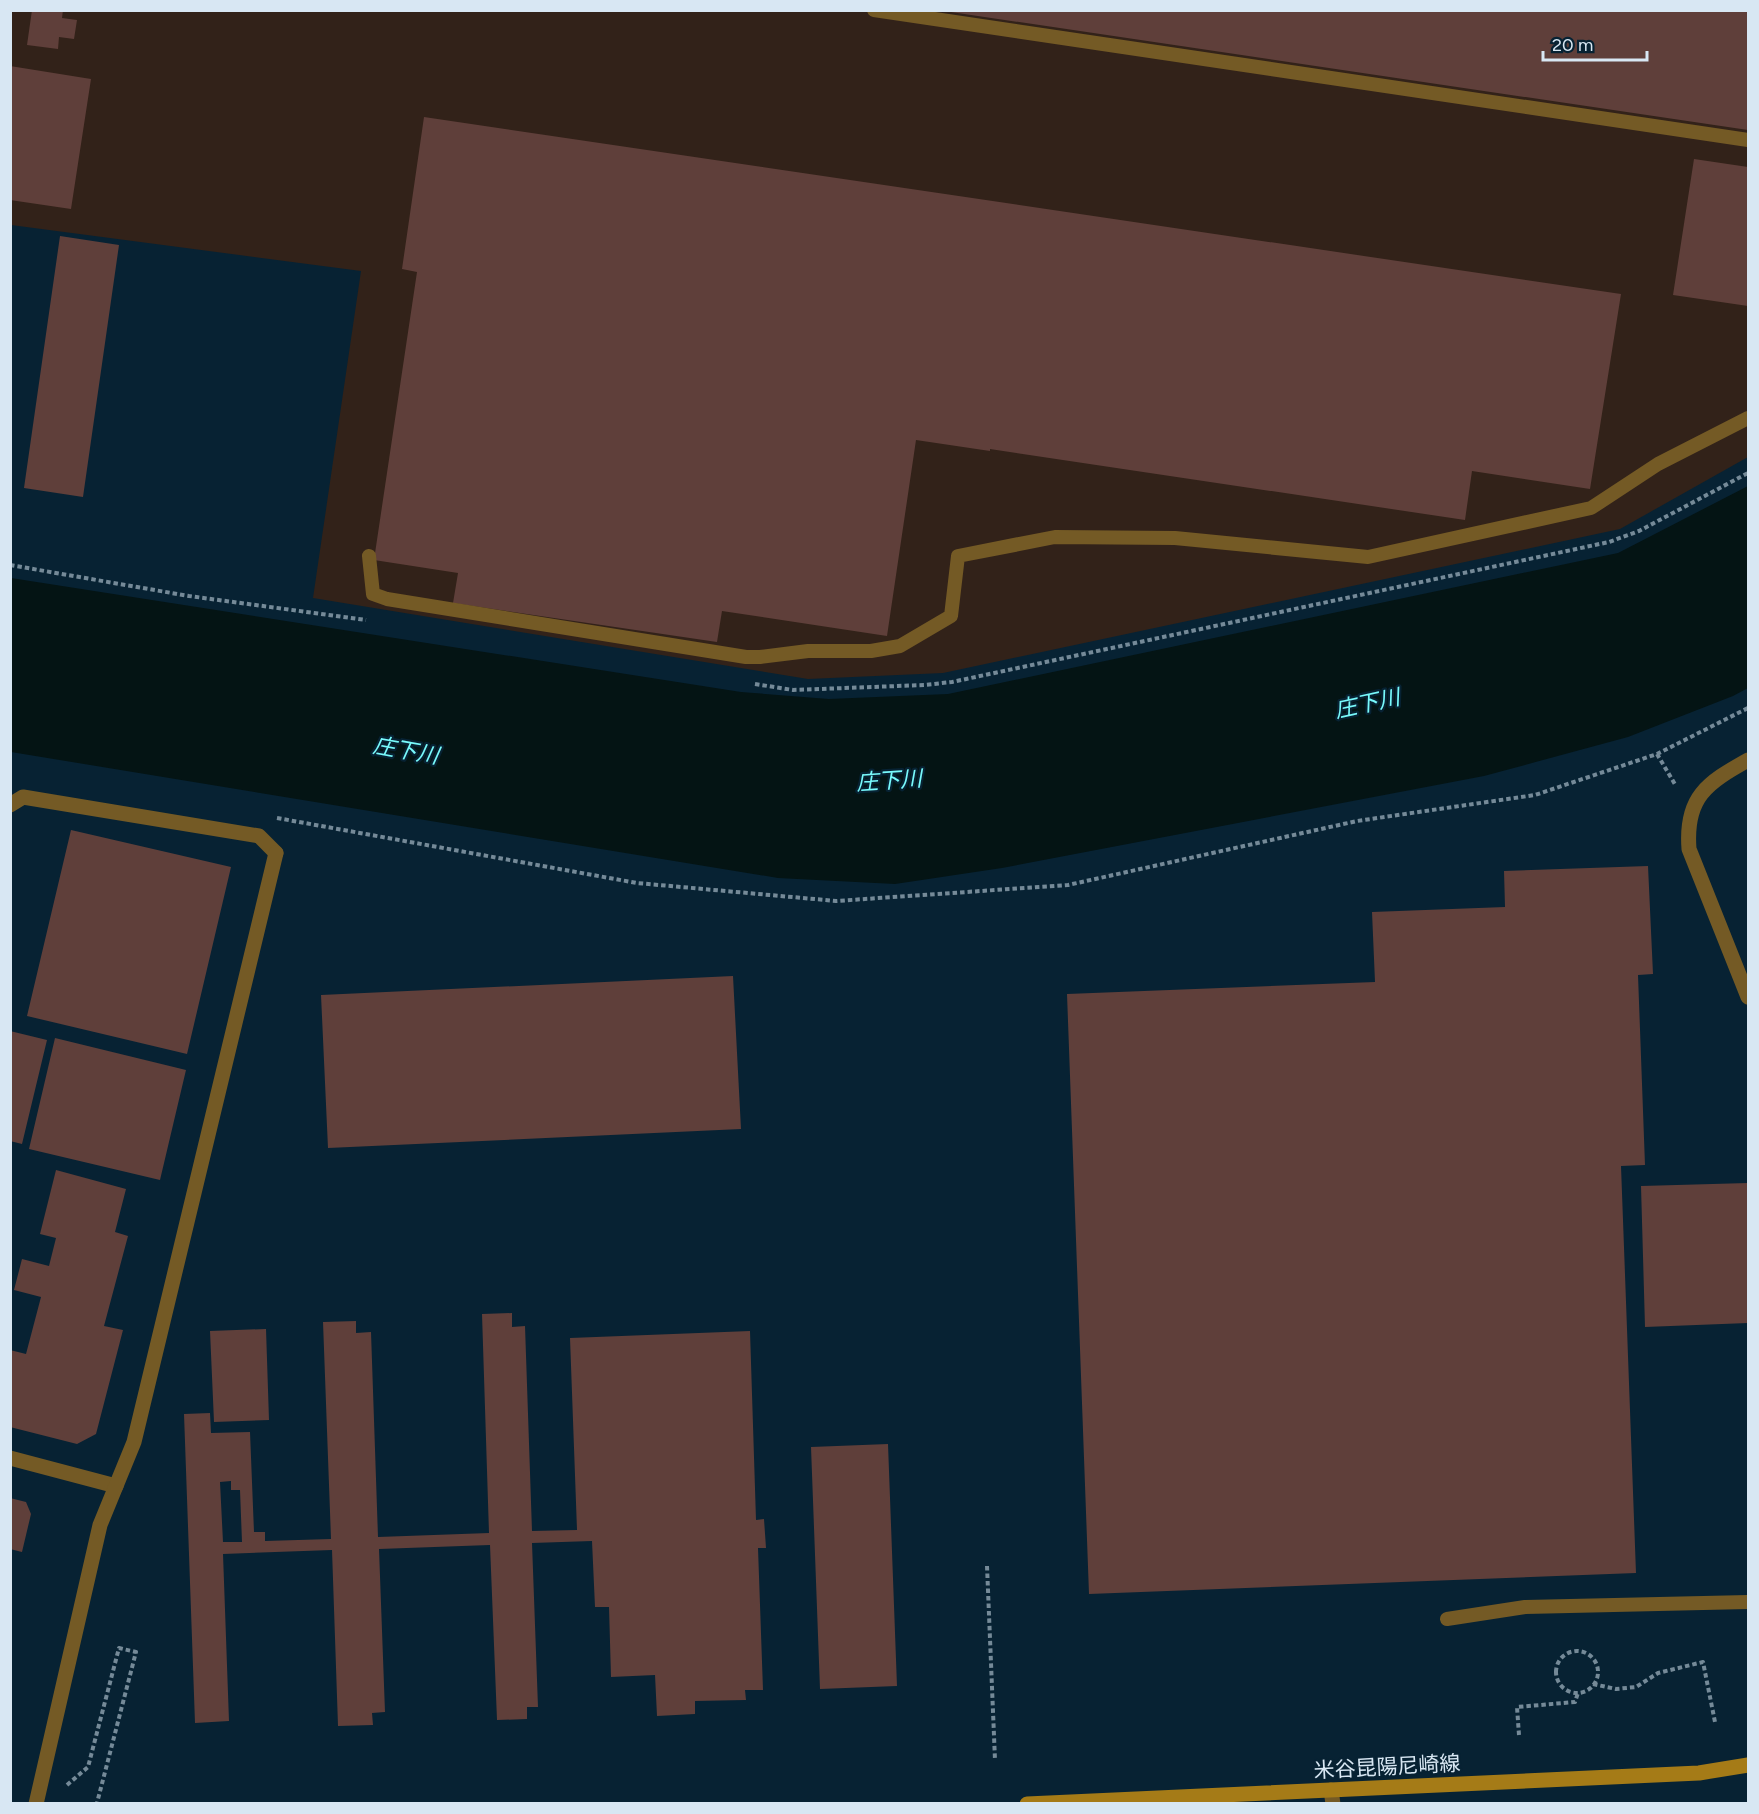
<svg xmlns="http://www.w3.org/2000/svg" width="1759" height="1814" viewBox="0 0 1759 1814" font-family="Figtree,'Noto Sans JP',sans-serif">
<rect width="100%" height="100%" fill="#072233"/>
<path fill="#322219" d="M11,11h1737v446l-128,72 -677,144 -135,6 -495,-81 48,-327 -350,-46z"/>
<path fill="#041414" d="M1748,486v202l-15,8 -105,41 -144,39 -482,92 -107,16 -117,-6 -767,-126v-174l730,114 88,7 119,-5 670,-141z"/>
<path fill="#5f3f3a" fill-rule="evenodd" d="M32,10h31l-1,8 15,2 -3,19 -15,-2 -1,12 -31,-4z
M951,10h797v120l-797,-118z
M10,66l81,13 -20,130 -61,-9z
M424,117l1197,177 -31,195 -118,-18 -7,49 -475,-71v2l-74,-11 -29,196 -165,-25 -5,31 -264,-39 5,-30 -84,-13 43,-288 -15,-3z
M1694,159l54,8v139l-75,-11z
M60,236l59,9 -36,252 -59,-9z
M71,830l160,37 -44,187 -160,-38z
M1648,866l5,108 -15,1 7,190 -24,1 15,407 -547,21 -22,-600 308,-12 -3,-70 133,-5 -1,-36z
M733,976l8,153 -413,19 -7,-153z
M10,1031l37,9 -25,104 -12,-3z
M55,1038l131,32 -26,110 -131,-31z
M56,1170l70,19 -11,43 13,4 -24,90 19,4 -27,104 -19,10 -67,-17v-77l16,4 15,-57 -27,-7 8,-31 27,7 7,-28 -16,-4z
M1748,1183v140l-103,4 -4,-141z
M512,1313v14l13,-1 7,205 45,-1 -7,-192 180,-7 6,189 8,-1 2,29h-8l5,142h-18l1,10 -51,1v13l-38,2 -2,-41 -44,2 -2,-70h-14l-3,-66 -60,2 6,164h-11v12l-30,1 -7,-175 -111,4 6,163 -13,1 1,12 -35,1 -6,-176 -109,4 6,167 -34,2 -11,-309 26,-1 1,20 39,-1 4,100h11v9l66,-2 -8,-217 33,-1v12l15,-1 7,205 111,-4 -7,-219zM231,1481v9h9l2,52h-19l-3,-60z
M266,1329l3,91 -55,2 -4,-91z
M888,1444l9,242 -77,3 -9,-242z
M10,1498l16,4 5,12 -9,38 -12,-3z"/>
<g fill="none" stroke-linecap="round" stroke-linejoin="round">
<path stroke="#758a98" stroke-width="4" stroke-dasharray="4.5 3" stroke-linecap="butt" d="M10,565l179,31 177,24
M755,684l38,6 131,-5 28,-3 657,-140 30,-11 109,-58
M1657,754l19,32
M277,818l360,65 199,18 232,-16 289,-64 178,-26 122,-41 91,-46
M987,1566l8,194
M1556 1672a21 21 0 1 1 42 0a21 21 0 1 1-42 0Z
M1593,1684l23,5 20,-2 22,-14 45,-11 12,60
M1519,1735l-2,-28 58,-5 3,-9
M67,1785l21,-18 31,-119 17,4 -39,151"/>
<path stroke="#745a25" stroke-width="14" d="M874,10l874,130
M369,556l4,38 14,5 359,58h14l48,-6h63l29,-5 51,-30 7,-60 97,-19 120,1 193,19 223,-49 67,-44 90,-46
M1447,1619l78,-12 223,-5"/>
<path stroke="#745a25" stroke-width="15" d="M1748,760c-41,23 -63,37 -59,89l59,148
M10,805l13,-8 236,39 17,17
M10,1458l106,28
M1331,1790l2,14"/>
<path stroke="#745a25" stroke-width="15" d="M36,1804l64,-279 34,-83 142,-589"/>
<path stroke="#a57b17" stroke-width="15" d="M1027,1804l672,-31 49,-8"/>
</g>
<g text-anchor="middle" stroke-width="4.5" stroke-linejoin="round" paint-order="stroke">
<g font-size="21" fill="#d8e7f3" stroke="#072233">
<text transform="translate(1387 1767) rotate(-3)" y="7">米谷昆陽尼崎線</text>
</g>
<g font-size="22" font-style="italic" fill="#78fafc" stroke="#072233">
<text transform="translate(1367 703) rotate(-12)" y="8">庄下川</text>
<text transform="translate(406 750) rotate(10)" y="8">庄下川</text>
<text transform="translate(889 780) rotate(-4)" y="8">庄下川</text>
</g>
</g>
<rect width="1759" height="1814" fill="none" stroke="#d8e7f3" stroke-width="24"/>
<path d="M1543 51v9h104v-9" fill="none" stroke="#d8e7f3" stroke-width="3"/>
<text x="1552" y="51" font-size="18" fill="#d8e7f3" stroke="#072233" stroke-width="4.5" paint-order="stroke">20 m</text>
</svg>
